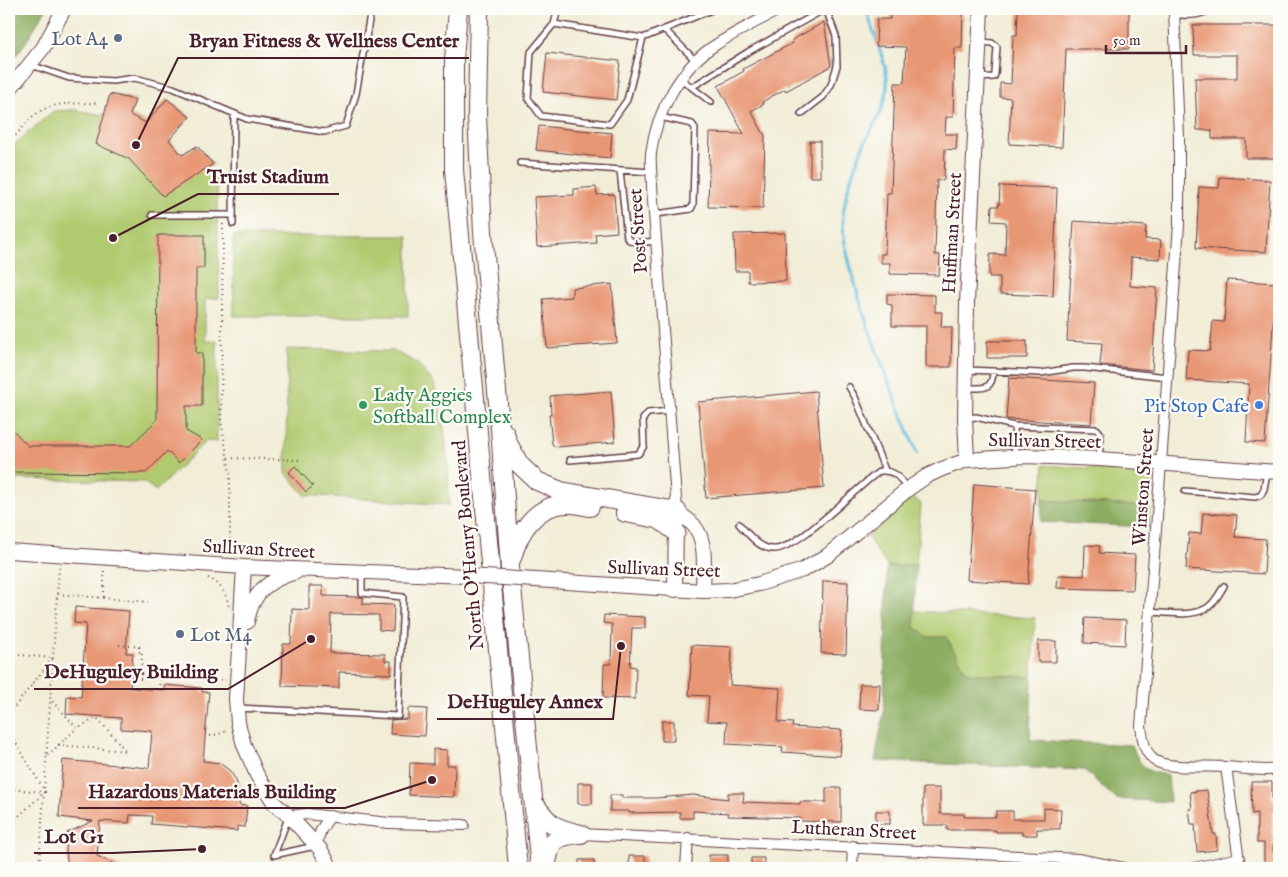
<svg xmlns="http://www.w3.org/2000/svg" width="1288" height="877" viewBox="0 0 1288 877" font-family="'IM FELL English',serif">
<rect width="100%" height="100%" fill="#fdfcf7"/>
<filter id="ink" filterUnits="userSpaceOnUse"><feTurbulence type="fractalNoise" baseFrequency=".02" numOctaves="2"/><feDisplacementMap in="SourceGraphic" scale="10" xChannelSelector="R" yChannelSelector="G"/><feConvolveMatrix kernelMatrix="1 2 1 2 8 2 1 2 1" color-interpolation-filters="sRGB"/></filter>
<filter id="wash" filterUnits="userSpaceOnUse"><feTurbulence type="fractalNoise" baseFrequency=".0096" numOctaves="4" result="noise"/><feDisplacementMap in="SourceGraphic" scale="20" xChannelSelector="R" yChannelSelector="G"/><feGaussianBlur stdDeviation="1.12" result="paint"/><feColorMatrix in="noise" values="0 0 0 0 0 0 0 0 0 0 0 0 0 0 0 0 0 1.4 0 .05"/><feComposite in="paint" operator="in"/></filter>
<g filter="url(#wash)">
<rect width="100%" height="100%" fill="#f1edd7"/>
<path fill="#b0ca6f" stroke="#7d744d" d="M110,94l25,6 -5,15 16,8 21,-24 23,18 -21,23 13,15 15,-9 16,18 -7,5 11,9 2,120 -14,1v42h12v101l-11,-1 -50,50 -12,-9 -125,-3 -10,8v-338l44,-38 22,-1 29,5z
M233,236h175v80h-174z
M287,349l107,2 23,12 17,20 10,44 4,36 1,42 -144,-10 -19,-22z
M1044,465l98,7 10,10 -2,25 -108,-7z
M913,497l8,7 -5,61 -29,1 -20,-30z
M914,611l121,7 -3,59 -65,-4 -21,-36h-20l-12,-11z"/>
<path fill="#8cae62" stroke="#6b6646" d="M9,9h37l-22,36 -15,19z
M1042,500l108,7 -1,20 -108,-5z
M916,565l-2,61 12,11h20l21,36 65,4 -2,63 102,5c8,22 13,27 36,30l2,27 -54,-3 -32,-29 -209,-9 9,-49 3,-146z"/>
<g fill="none" stroke-linecap="round" stroke-linejoin="round">
<path stroke="#61bbde" stroke-width="3" d="M867,9c4,23 20,52 20,72 1,25 -13,42 -23,63 -9,20 -19,50 -21,72 -1,19 4,38 9,56 15,62 42,122 65,181"/>
</g>
<g id="blocks">
<path fill="#e89775" d="M890,9h73l-1,39h-7l-2,69h-7l-1,17h12l-1,16 -11,-1 -1,31h-7l-2,75h5l-1,20 -49,-1v-11h-9v-9h4l2,-61h4l4,-110h9l2,-36 -30,-1 1,-27h13z
M1018,9h111v40h-63l-4,98 -53,-3 2,-46 -11,-1v-14l11,1 2,-49h4z
M824,22l7,44 -45,25 -1,-2 -23,13 2,2 -13,7 14,25 -2,72 -55,-1 2,-74 34,1 -26,-48 26,-15 -1,-2 50,-26 -1,-3z
M1193,25h86v133h-33v-19h-34v-9h-15l-2,-52h42v-23h-43z
M547,53l73,8 -4,39 -73,-8z
M110,94l25,6 -5,15 16,8 21,-24 23,18 -21,23 13,15 15,-9 16,18 -50,32 -34,-37 -33,-15z
M539,126l73,7 -2,25 -74,-8z
M810,141h10v36h-10z
M1220,177l50,3 -4,72 -70,-4 3,-61 20,1z
M1000,186l57,2 -4,108 -53,-2v-17h-11l1,-23 15,1 1,-33 -15,-1 1,-15h7z
M596,187l1,8 17,-1 3,38 -22,2 1,9 -59,4 -3,-50 40,-2v-6z
M1074,221l72,5 -1,13 16,1 -1,19 -29,-2 -1,29 27,2 -5,82 -52,-5 2,-22 -35,-2z
M785,233l1,48 -38,1v-11h-13l-1,-37z
M158,235h46v33h-8v85h6v53h-16v25l16,9 -23,23 -12,-12 -21,22 -132,-1 -5,-4v-42l19,20h102l27,-26z
M1227,280l49,3 -11,160 -19,-1 3,-58 -63,-4 2,-30 22,1 3,-30 11,1z
M612,284l5,59 -70,5 -4,-49 29,-2v-9z
M887,294l48,1v17h7l-1,15h11l-1,40h-25v-41h-34v-21l-5,-1z
M987,341h40v17h-40z
M1009,378l85,5 -3,41 -85,-5z
M611,391l4,51 -59,5 -4,-3 -3,-30h2l-1,-18z
M816,391l8,97 -118,10 -8,-96z
M295,466l18,20 -7,6 -17,-20z
M974,484l61,5 -7,95 -61,-4z
M1203,513l34,2 -2,22 31,2 -2,35 -78,-5 3,-36 12,1z
M1085,545l15,1 -1,7 36,2 -2,35 -76,-2 1,-13 26,1z
M823,581l25,1 -2,72 -25,-1z
M309,586h14v10l37,1h3v7l31,1 -1,26 -14,-1v-15l-48,-1 -1,39 55,1v7h6v13l-52,-2v16l-57,-2 1,-42h8l1,-35 17,1z
M75,607l54,4 -3,42h7l-3,35 34,2v-5l38,3v4h7l-6,69 17,2 10,8 6,9 4,15 -1,10 8,1 -2,21 -8,-1v5l-86,-7 1,-8 -22,-1 -1,8 -29,-2 -3,35 26,12h-55l-2,-17 1,-18 26,-12 -34,-4 4,-57 86,8 3,-37 -31,-2v-11l-55,-4 1,-18 14,1 5,-73 -12,-1z
M604,615l41,2v11h-13l-2,38 6,1 -1,32 -32,-1 1,-34h7l1,-40 -9,-1z
M1085,618l41,2 -1,25 -41,-2z
M1038,641h18v21h-18z
M692,645l40,2 -2,38 50,3 -2,34 15,1 -1,4 50,3 -2,26 -58,-4 1,-5 -57,-3 1,-22 -20,-1 2,-25 -20,-1z
M860,684h20l-1,26 -20,-1z
M408,708l19,1 -2,27 -35,-2 1,-14 17,-1z
M662,721h12v20h-12z
M433,749l14,1v15h8l-1,32 -45,-2 1,-32 23,1z
M1251,782h21v16h3l1,14h-3v39h6v16h-15v-24h-7v-30l-5,1z
M578,783h14v21h-14z
M826,788h15v34l-41,-1v-3l-72,-2v-3l-35,-2v7h-13v-6l-51,1v-2h-19v-16h12v3h34l37,-3 35,4v-6h16l-1,9 57,2v-2h26z
M923,788h17v26h24v3h32v-6h17v8h31v-11l17,1 -1,20h-23v6h-15v-3h-26v-2h-49v-5h-24z
M1207,790l6,44h3l1,16 -20,2 -2,-28h-4l-2,-15h3l-2,-17z
M876,811h14v13h-14z
M709,855h19v13h-19z
M629,856h16v12h-16z
M751,858h13v10h-13z
M579,860h15v8h-15z"/>
</g>
</g>
<g filter="url(#ink)">
<use href="#blocks" fill-opacity="0" stroke="#633e45" stroke-width="1"/>
<g fill="none" stroke-linecap="round" stroke-linejoin="round">
<defs>
<path id="lane" d="M558,9l-4,15 -23,28 -3,46 13,18 69,8 17,-24 16,-62 71,-29
M1175,15c12,0 25,2 35,-6
M554,24l89,14
M664,29l32,32
M31,65l38,13 44,3 22,-3 38,10 74,31 77,13 22,-6 10,-32 15,-85
M978,78l16,-1 1,-3 2,-27 -5,-4 -11,-1
M681,79l30,23
M692,87l56,-35 77,-43
M801,114l22,-17 8,-12 6,-19 -1,-30 -10,-27
M520,163l131,9
M620,170l7,68c7,7 19,4 29,3
M656,214l35,-5 2,-4 2,-77 -3,-4 -32,-7
M152,215h81
M233,224l1,-110
M966,370l75,3 32,-5h12l83,9
M849,387l6,10 30,73
M966,388c16,0 27,3 27,-17
M965,418l11,-1 38,9 1,29
M1014,426l83,3 4,5 -2,24
M570,460l68,-6 6,-8 -1,-27 5,-6 22,-2
M1185,491l70,6 6,-2 3,-6 3,-17
M739,524c9,10 20,24 33,25 25,3 85,-63 108,-78 14,-1 19,5 26,17
M1151,612c16,1 41,5 56,-4 8,-5 12,-14 17,-22
M237,708l161,8 5,-119 -41,-4v-20
M288,818l-14,37 41,-9"/>
<path id="street" d="M1174,9l5,129v87l-38,502c2,10 2,21 9,29 2,3 7,6 10,7 17,6 47,2 65,4 19,1 36,5 54,2
M677,511l-25,-324c0,-11 -2,-23 -1,-34 5,-41 31,-88 66,-109 20,-13 43,-24 64,-35
M1226,767l14,101
M289,816l18,-2 82,9 75,2
M581,834l497,25 46,9
M316,845l5,-15 9,-14
M686,868l2,-30
M852,868l1,-22
M1194,868l45,-10"/>
<path id="secondary" d="M9,90l34,-42 21,-39
M967,460l-2,-42 2,-115 14,-294
M677,511c5,5 14,10 18,16 13,17 8,45 8,64
M9,551l235,16 223,9
M244,567l-8,132 2,24 6,22 13,30 18,29 14,12 31,33 11,19
M536,580l167,11 26,-1 30,-6 44,-14 24,-14 81,-67 19,-13 15,-7 25,-9 59,-4 73,3 180,13
M675,590l1,-68
M247,622c5,-30 21,-42 49,-50"/>
<path id="highway" d="M458,9l-4,51v110l64,698
M479,9l-2,107 6,116 16,182 11,154 30,300
M505,433l3,10 12,22 17,16 24,10 116,20
M625,513l33,6 18,13
M512,558c7,-27 24,-53 54,-54 8,-1 16,2 24,3
M534,803c16,22 19,25 47,31
M546,868c5,-26 3,-30 32,-34"/>
</defs>
<use href="#lane" stroke="#633e45" stroke-width="8"/>
<use href="#street" stroke="#633e45" stroke-width="12"/>
<use href="#secondary" stroke="#633e45" stroke-width="16"/>
<use href="#highway" stroke="#633e45" stroke-width="20"/>
<path stroke="#633e45" stroke-width="2" stroke-dasharray="1 4" stroke-linecap="butt" d="M9,143c10,-10 18,-24 30,-31 16,-11 40,-8 58,-9
M223,224l-2,196 9,53v75l-2,5
M228,458l75,2
M104,571v27
M208,578c12,4 19,17 21,29
M58,594l90,8
M119,645l24,2
M9,654l44,4 -44,56
M141,673l85,7
M128,675v3l13,1 1,-27h-3v-5
M159,690l1,-16
M9,731l36,61 -36,33
M210,736l12,-3 6,-3
M58,745l68,6 -29,-33 -20,10
M48,755l29,-27 -26,-28
M9,789l36,3
M39,868l20,-301"/>
<use href="#lane" stroke="#fff" stroke-width="5"/>
<use href="#street" stroke="#fff" stroke-width="10"/>
<use href="#secondary" stroke="#fff" stroke-width="14"/>
<use href="#highway" stroke="#fff" stroke-width="18"/>
<defs>
<path id="secondary-bridge" d="M467,576l69,4"/>
</defs>
<use href="#secondary-bridge" stroke="#633e45" stroke-width="16" stroke-linecap="butt"/>
<use href="#secondary-bridge" stroke="#fff" stroke-width="14"/>
</g>
</g>
<g fill="#5c6f8a" stroke="#fdfcf7" stroke-width="2">
<circle cx="118" cy="38" r="5"/>
<circle cx="180" cy="634" r="5"/>
</g>
<circle fill="#2e9e5b" stroke="#fdfcf7" stroke-width="2" cx="363" cy="405" r="5"/>
<circle fill="#3f7fe0" stroke="#fdfcf7" stroke-width="2" cx="1259" cy="405" r="5"/>
<g text-anchor="middle" stroke-width="4.5" stroke-linejoin="round" paint-order="stroke">
<g font-size="19" fill="#4e5e75" stroke="#fdfcf7" text-anchor="end">
<text x="108" y="45">Lot A4</text>
<text x="190" y="641" text-anchor="start">Lot M4</text>
</g>
<g font-size="19" fill="#4a1f2b" stroke="#fdfcf7">
<text transform="translate(637 231) rotate(-94)" y="7">Post Street</text>
<text transform="translate(951 233) rotate(-87)" y="7">Huffman Street</text>
<text transform="translate(1045 440) rotate(1)" y="7">Sullivan Street</text>
<text transform="translate(1142 487) rotate(-86)" y="7">Winston Street</text>
<text transform="translate(467 545) rotate(-95)" y="7">North O'Henry Boulevard</text>
<text transform="translate(259 548) rotate(3)" y="7">Sullivan Street</text>
<text transform="translate(664 568) rotate(2)" y="7">Sullivan Street</text>
<text transform="translate(854 829) rotate(3)" y="7">Lutheran Street</text>
</g>
<g font-size="19" fill="#27864d" stroke="#fdfcf7" text-anchor="start">
<text x="373" y="401">Lady Aggies<tspan x="373" dy="22">Softball Complex</tspan></text>
</g>
<g font-size="19" fill="#366cbe" stroke="#fdfcf7" text-anchor="end">
<text x="1249" y="412">Pit Stop Cafe</text>
</g>
</g>
<path fill="none" stroke="#4a1f2b" stroke-width="2" d="M136 145L178 58H469M113 238L198 194H339M311 639L228 689H34M621 646L613 719H437M432 780L345 808H78M202 849L113 853H34"/>
<g fill="#4a1f2b" stroke="#fdfcf7" stroke-width="2">
<circle cx="136" cy="145" r="5"/>
<circle cx="113" cy="238" r="5"/>
<circle cx="311" cy="639" r="5"/>
<circle cx="621" cy="646" r="5"/>
<circle cx="432" cy="780" r="5"/>
<circle cx="202" cy="849" r="5"/>
</g>
<g font-size="20" text-anchor="middle" font-weight="bold" fill="#4a1f2b" stroke="#fdfcf7" stroke-width="4.5" stroke-linejoin="round" paint-order="stroke">
<text x="324" y="47">Bryan Fitness &amp; Wellness Center</text>
<text x="268" y="183">Truist Stadium</text>
<text x="131" y="678">DeHuguley Building</text>
<text x="525" y="708">DeHuguley Annex</text>
<text x="212" y="798">Hazardous Materials Building</text>
<text x="74" y="843">Lot G1</text>
</g>
<rect width="1288" height="877" fill="none" stroke="#fdfcf7" stroke-width="30"/>
<path d="M1106 45v8h80v-8" fill="none" stroke="#4a1f2b" stroke-width="2.5"/>
<text x="1113" y="45" font-size="15" fill="#4a1f2b" stroke="#fdfcf7" stroke-width="4" paint-order="stroke">50 m</text>
</svg>
